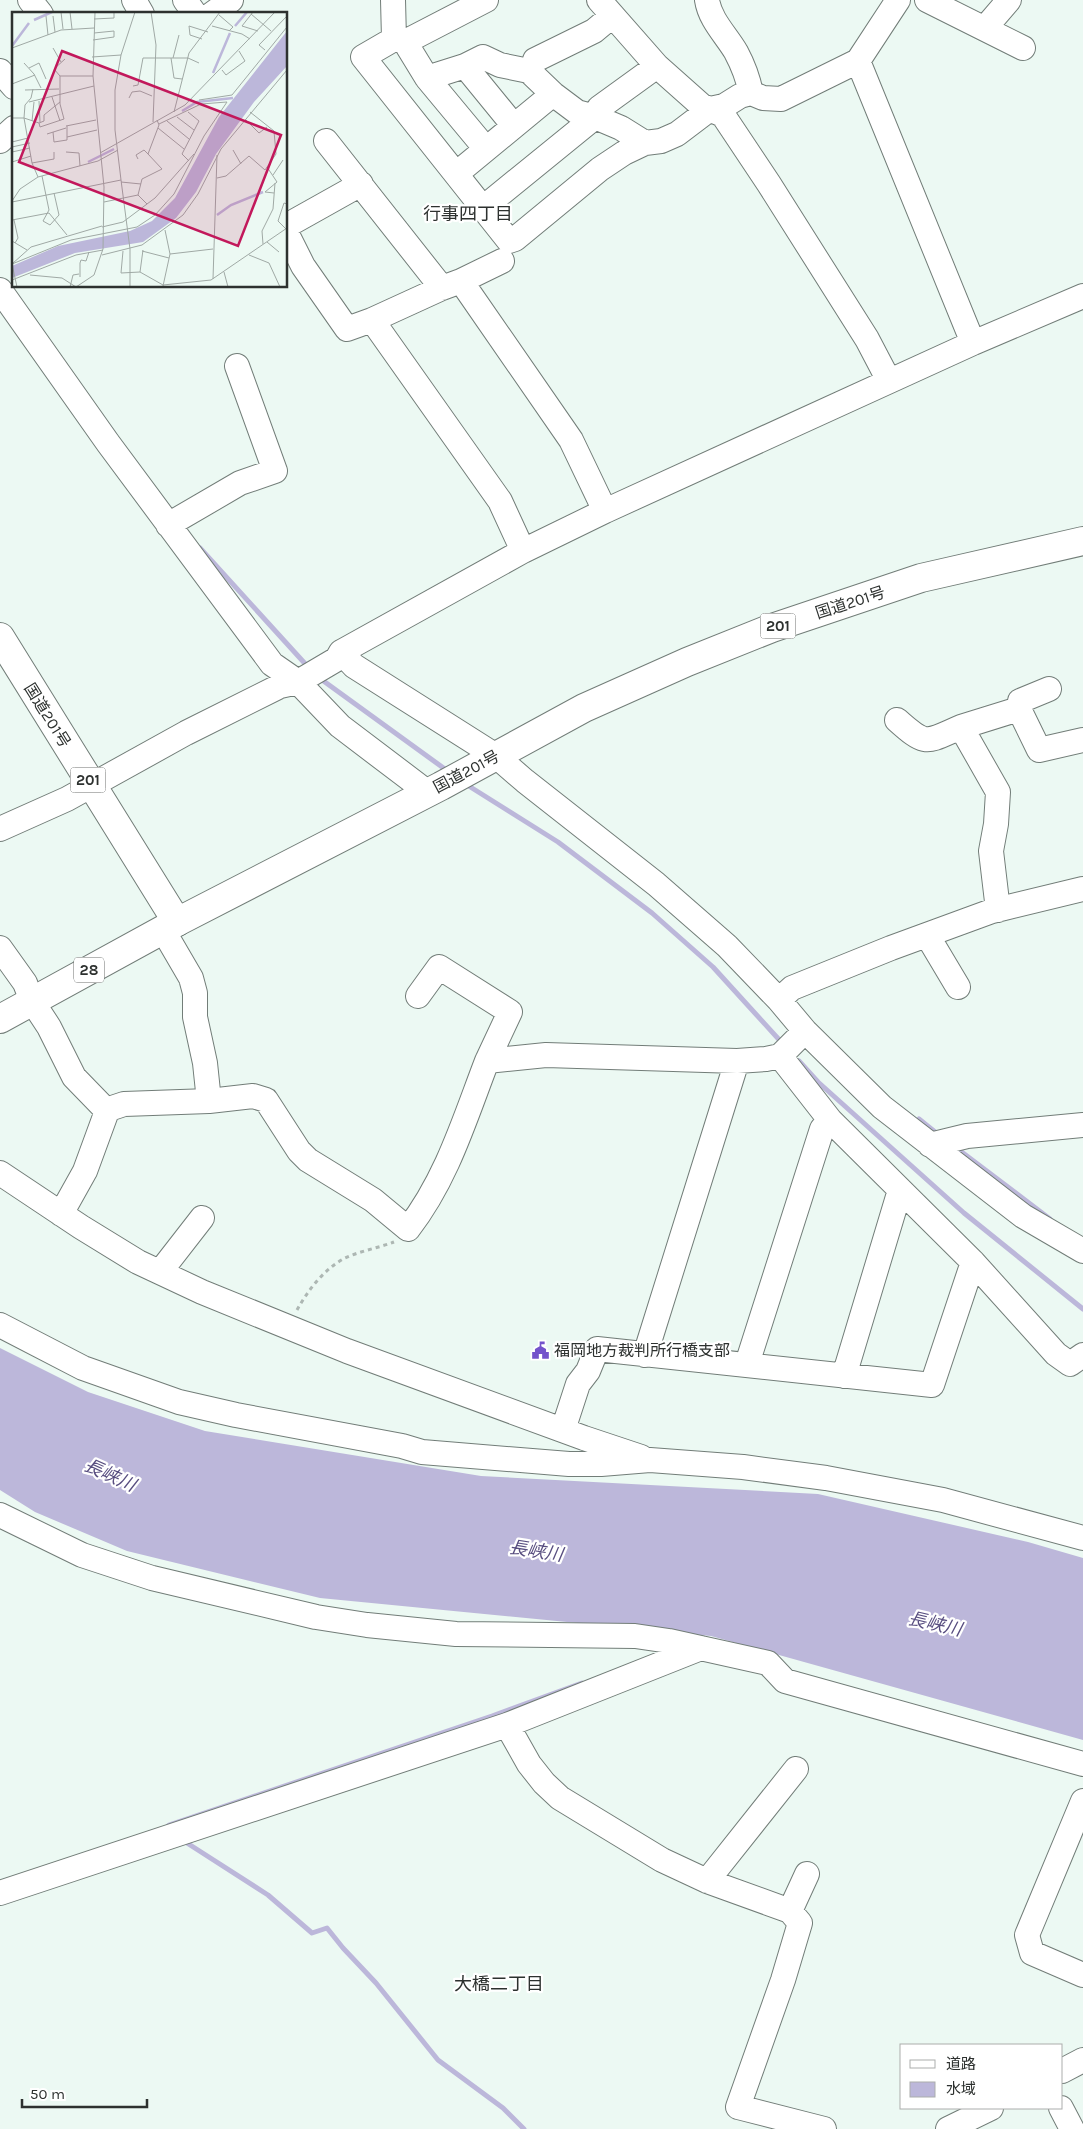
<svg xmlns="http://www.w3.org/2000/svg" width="1083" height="2129" viewBox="0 0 1083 2129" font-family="Karla,'Noto Sans JP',sans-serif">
<rect width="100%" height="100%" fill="#ecf9f3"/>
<path fill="#bcb7da" d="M0,1348l88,44 117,39 276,45 337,18 210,48 55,16v182l-372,-104 -391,-38 -193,-47 -92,-39 -35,-22z"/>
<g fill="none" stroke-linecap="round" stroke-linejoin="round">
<path stroke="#bcb7da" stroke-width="5" d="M200,548l109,120
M318,677l131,95
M464,783l94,59 94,71 61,54 70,77
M799,1061l19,21 146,131 119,96
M919,1119l21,17
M955,1147l95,72
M169,1825l323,-109 90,-33
M184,1838l3,5 81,52 44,38 15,-5 16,20 33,35 62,77 65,48 21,21"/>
<defs>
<path id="minor" d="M30,0l11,14
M134,0l8,14
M185,0l10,14
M393,0l1,39
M599,0l58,66 45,40 21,9 46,69 98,155 22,42
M707,0c3,20 19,35 29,52 7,13 12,26 15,41
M927,0l96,48
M212,14l19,-14
M985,28l24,-28
M405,42l81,-42
M535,60l59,-29 18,-15
M858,61l115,282
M465,66l49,60
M0,71l14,16
M427,78l59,71
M0,141l14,-13
M326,141l116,147
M645,143l-24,-15 -26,-11 -18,-5 -24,-18 -24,-23 -29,-6 -17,-8 -18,9 -38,12 -22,-36 -11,-3 -31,18 146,184 6,-2 85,-70 24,-16 21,-10 16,-2 16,-7 33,-25 14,-3 16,-10 11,-3 12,5 18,1 77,-38 40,-61
M456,174l97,-80
M483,208l112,-91 4,-9 58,-42
M286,226l75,-42
M286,232l17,34 44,63 25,-9
M502,261l-41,20 110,159 34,71
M461,281l-19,7 -70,32 128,181 23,50
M0,290l108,153 164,221 26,18 42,44 87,66
M168,525l72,-42 35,-12 -38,-105
M341,652l13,14 142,90 29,25 131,103 71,62 52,54 26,31 77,76 141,109 60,35
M1019,709l20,41 44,-10
M897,720c30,27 29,22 64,7l37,65 -2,32 -5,27 7,59
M961,727l58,-18 1,-8 29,-12
M0,829l67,-30 119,-66 94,-47 18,-4 39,-23 4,-7 182,-101 82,-40 368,-168 110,-47
M163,930l28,48 4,15v24l10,46 4,38
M927,935l31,52
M0,948l25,35 7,18 17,26 25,50 33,34 -22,60 -24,43
M418,996l21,-29 71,45 -23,49
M779,1000l13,-12 99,-40 101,-37 91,-22
M780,1056l50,64 143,142 83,92 14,10 13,-9
M106,1110l18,-6 85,-3 44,-5 13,4 33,51 9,9 65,40 35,29c39,-50 57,-111 79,-168l59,-6 191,6 29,-2 14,-3 25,-25
M930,1145l37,-9 116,-11
M0,1173l81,54 57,35 64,30 145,59 237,87 57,19
M160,1272l42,-54
M0,1325l83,43 96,34 57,13 166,31 20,6 147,12h32l49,-4 93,7 83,11 117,22 140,38
M645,1355l92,-294
M747,1364l75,-235 8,-9
M844,1376l56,-186
M563,1430l15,-46 10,-13 9,-22 335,36 41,-123
M0,1515l82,40 70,23 164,39 51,8 89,9 179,2 34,5 99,22 17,18 298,83
M507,1725l22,39 15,19 16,15 102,62 45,21 83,30 10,12 -17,57 -45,127 86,22
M1083,1801l-56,134 5,18 51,22
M707,1881l89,-112
M0,1893l507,-168 194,-77
M790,1911l17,-37
M1062,2071l21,-11
M1061,2108l11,21
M948,2129l43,-21"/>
<path id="major" d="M0,1019l177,-97"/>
<path id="highway" d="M0,637l177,285 264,-136 143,-78 103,-46 85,-34 149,-50 162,-37"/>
</defs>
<use href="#minor" stroke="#727d78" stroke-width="26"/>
<use href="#major" stroke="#727d78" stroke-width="30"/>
<use href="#highway" stroke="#727d78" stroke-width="30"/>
<path stroke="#adb7b3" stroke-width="3" stroke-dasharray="4 4" stroke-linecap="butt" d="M297,1310c11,-20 27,-41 48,-52 15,-7 33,-10 49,-16"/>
<use href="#minor" stroke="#fff" stroke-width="24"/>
<use href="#major" stroke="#fff" stroke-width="28"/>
<use href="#highway" stroke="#fff" stroke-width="28"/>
</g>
<defs>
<symbol id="civic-bare" viewBox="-9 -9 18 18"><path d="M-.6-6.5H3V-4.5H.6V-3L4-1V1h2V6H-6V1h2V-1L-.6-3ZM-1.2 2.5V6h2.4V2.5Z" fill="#7452cb" stroke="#fff" stroke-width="2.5" paint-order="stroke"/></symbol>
</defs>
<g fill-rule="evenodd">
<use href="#civic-bare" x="528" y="1338" width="25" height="25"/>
</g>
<g text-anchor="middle" stroke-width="4.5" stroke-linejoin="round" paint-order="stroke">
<g fill="#fff" stroke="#6c6f6d" stroke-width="1">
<rect x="760.5" y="613.5" width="35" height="25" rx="4"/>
<rect x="70.5" y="767.5" width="35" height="25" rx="4"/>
<rect x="74" y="957.5" width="30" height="25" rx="4"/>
</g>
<g font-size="15" font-weight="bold" fill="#2d312f">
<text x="778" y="631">201</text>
<text x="88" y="785">201</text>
<text x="89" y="975">28</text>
</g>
<g font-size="16" fill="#2d312f" stroke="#fff">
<text transform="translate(850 602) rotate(-18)" y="6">国道201号</text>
<text transform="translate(48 715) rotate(58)" y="6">国道201号</text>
<text transform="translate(466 771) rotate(-28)" y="6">国道201号</text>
</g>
<g font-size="16" fill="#2d312f" stroke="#fff" text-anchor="start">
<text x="554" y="1356">福岡地方裁判所行橋支部</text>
</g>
<g font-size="18" fill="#2d312f" stroke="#fff">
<text x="468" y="220">行事四丁目</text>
<text x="499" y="1990">大橋二丁目</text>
</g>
<g font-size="18" font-style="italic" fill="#584e80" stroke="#fff">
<text transform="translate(110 1475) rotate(24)" y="6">長峡川</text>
<text transform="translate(536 1551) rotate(9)" y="6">長峡川</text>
<text transform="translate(935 1624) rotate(13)" y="6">長峡川</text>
</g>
</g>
<g transform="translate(12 12)">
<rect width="275" height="275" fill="#ecf9f3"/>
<path d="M275,19v35l-33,36 -38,52 -20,38 -20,26 -33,24 -68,11 -63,25v-12l46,-20 72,-15 22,-10 23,-23 44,-81z" fill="#bcb7da"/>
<path fill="none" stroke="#bcb7da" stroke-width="2.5" d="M22,8l18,-8M223,14l12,-14M0,34l17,-23M201,61l17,-40M170,99l15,-9 36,-4M76,150l26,-13M205,203l14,-10 32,-13"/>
<path fill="none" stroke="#a0a9a5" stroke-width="1" d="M49,0l2,17M58,0l2,17M139,0l5,33 -3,77M241,0l-11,14 16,5M239,2l20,17M207,3l14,12 -4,4M34,4l2,19M41,4l2,16M82,7l20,-1v-6M200,14l30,8 8,5M190,27l-12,-4 -1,-9 19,6M81,28l21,-3v-6l-20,2M0,36l49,-18 33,-2M41,36l8,14M253,38l-6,-5 28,-29M80,45l29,-2M159,46l3,20 8,1M161,46l6,-23M12,51l10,11 7,14M17,56l10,-5 7,16M210,58l4,5 19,-14 -6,-10M48,64h33M0,72l23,-9M121,74l5,-1 5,-27h45l11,5M21,77l-2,9 -6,7 -1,13 8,45 6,14M13,78l34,-1M40,85l8,24M117,86l3,-6 8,-1 12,5M187,88l33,-5 55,-68M27,89l1,21M17,90l65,-16M162,100l15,-59 31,-41M176,100l11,9 -17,33 7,7M165,105l17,13M0,106h12l15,5 1,4 24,-8 -4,-15v-28l-6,-7 11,-10M233,107l14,14 8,-6M20,109l2,-19M155,109l22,18M27,111l5,-2v-6l16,-13M147,112l42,-20M54,114l30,-6M55,114v11l30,-7M146,116l26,21M41,120l1,10 13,-2v-3M35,122l19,-6M0,130l16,-4M0,135l18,-4M221,138l8,14M0,140l18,-4M54,140l13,1 1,13M88,141l85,-48 90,-93M126,147l-2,-4 8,-5 4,4M0,150l19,-6M20,151l22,-4v-7M255,155l10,15 -12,10 9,1M261,163l10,-15M30,164l7,34 -6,11 7,4 9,-10 -5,-22M205,166l9,-2 23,-20 16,14 11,-16 -2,-23 -24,-19M109,168l9,69v38M109,170l20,2M126,183l4,-16 20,-10 -14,-15 11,-29 -2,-5M0,189l8,-12 18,-12 60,-16 20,-11M0,190l109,-22 -6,-50v-40l6,-35 14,-43M92,190l34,-7 9,9M0,208l37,-7 18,22M2,208l4,18 -3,5M90,215l21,-5 32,-24 39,-44M274,217l-8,-8 6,-18 3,1M0,229l15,9M255,230l12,10M251,232l-1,-13 11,-22 2,-26M111,239l-2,22 19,-1 23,13 48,-5 76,-52M130,239l27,7M158,242l43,-5M90,243l40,-10 41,-30 15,-21 23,-45 66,-79M237,243l20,8 11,24M0,252l59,-24 66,-13 18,-12 19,-21 30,-58 23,-34 -26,2M0,252l19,-17 71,-21M0,252l5,23M128,260l3,-22M212,260l4,15M18,263l32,3 14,9M68,265v-14l1,-3 5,1 3,-9M201,267l4,-124M0,268l64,-25 27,-5M151,274l7,-32 -5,-24M58,275l3,-12 6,-1M64,275l18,-12 9,-26 1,-62 -11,-111 2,-64"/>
<path fill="#c2185b" fill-opacity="0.15" stroke="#c2185b" stroke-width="2.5" d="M50,39l219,84 -43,111 -219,-84z"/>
<rect width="275" height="275" fill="none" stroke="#2d312f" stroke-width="2.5"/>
</g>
<rect x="900" y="2044" width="162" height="65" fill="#ffffff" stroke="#abadac"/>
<rect x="910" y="2060" width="25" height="8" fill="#ffffff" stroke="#abadac"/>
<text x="946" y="2069" font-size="15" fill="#2d312f">道路</text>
<rect x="910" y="2082" width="25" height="15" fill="#bcb7da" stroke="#abadac"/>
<text x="946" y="2094" font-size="15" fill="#2d312f">水域</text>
<path d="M22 2099v8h125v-8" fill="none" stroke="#2d312f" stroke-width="2.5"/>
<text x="30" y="2099" font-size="15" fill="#2d312f" stroke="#ffffff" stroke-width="4" paint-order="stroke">50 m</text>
</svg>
